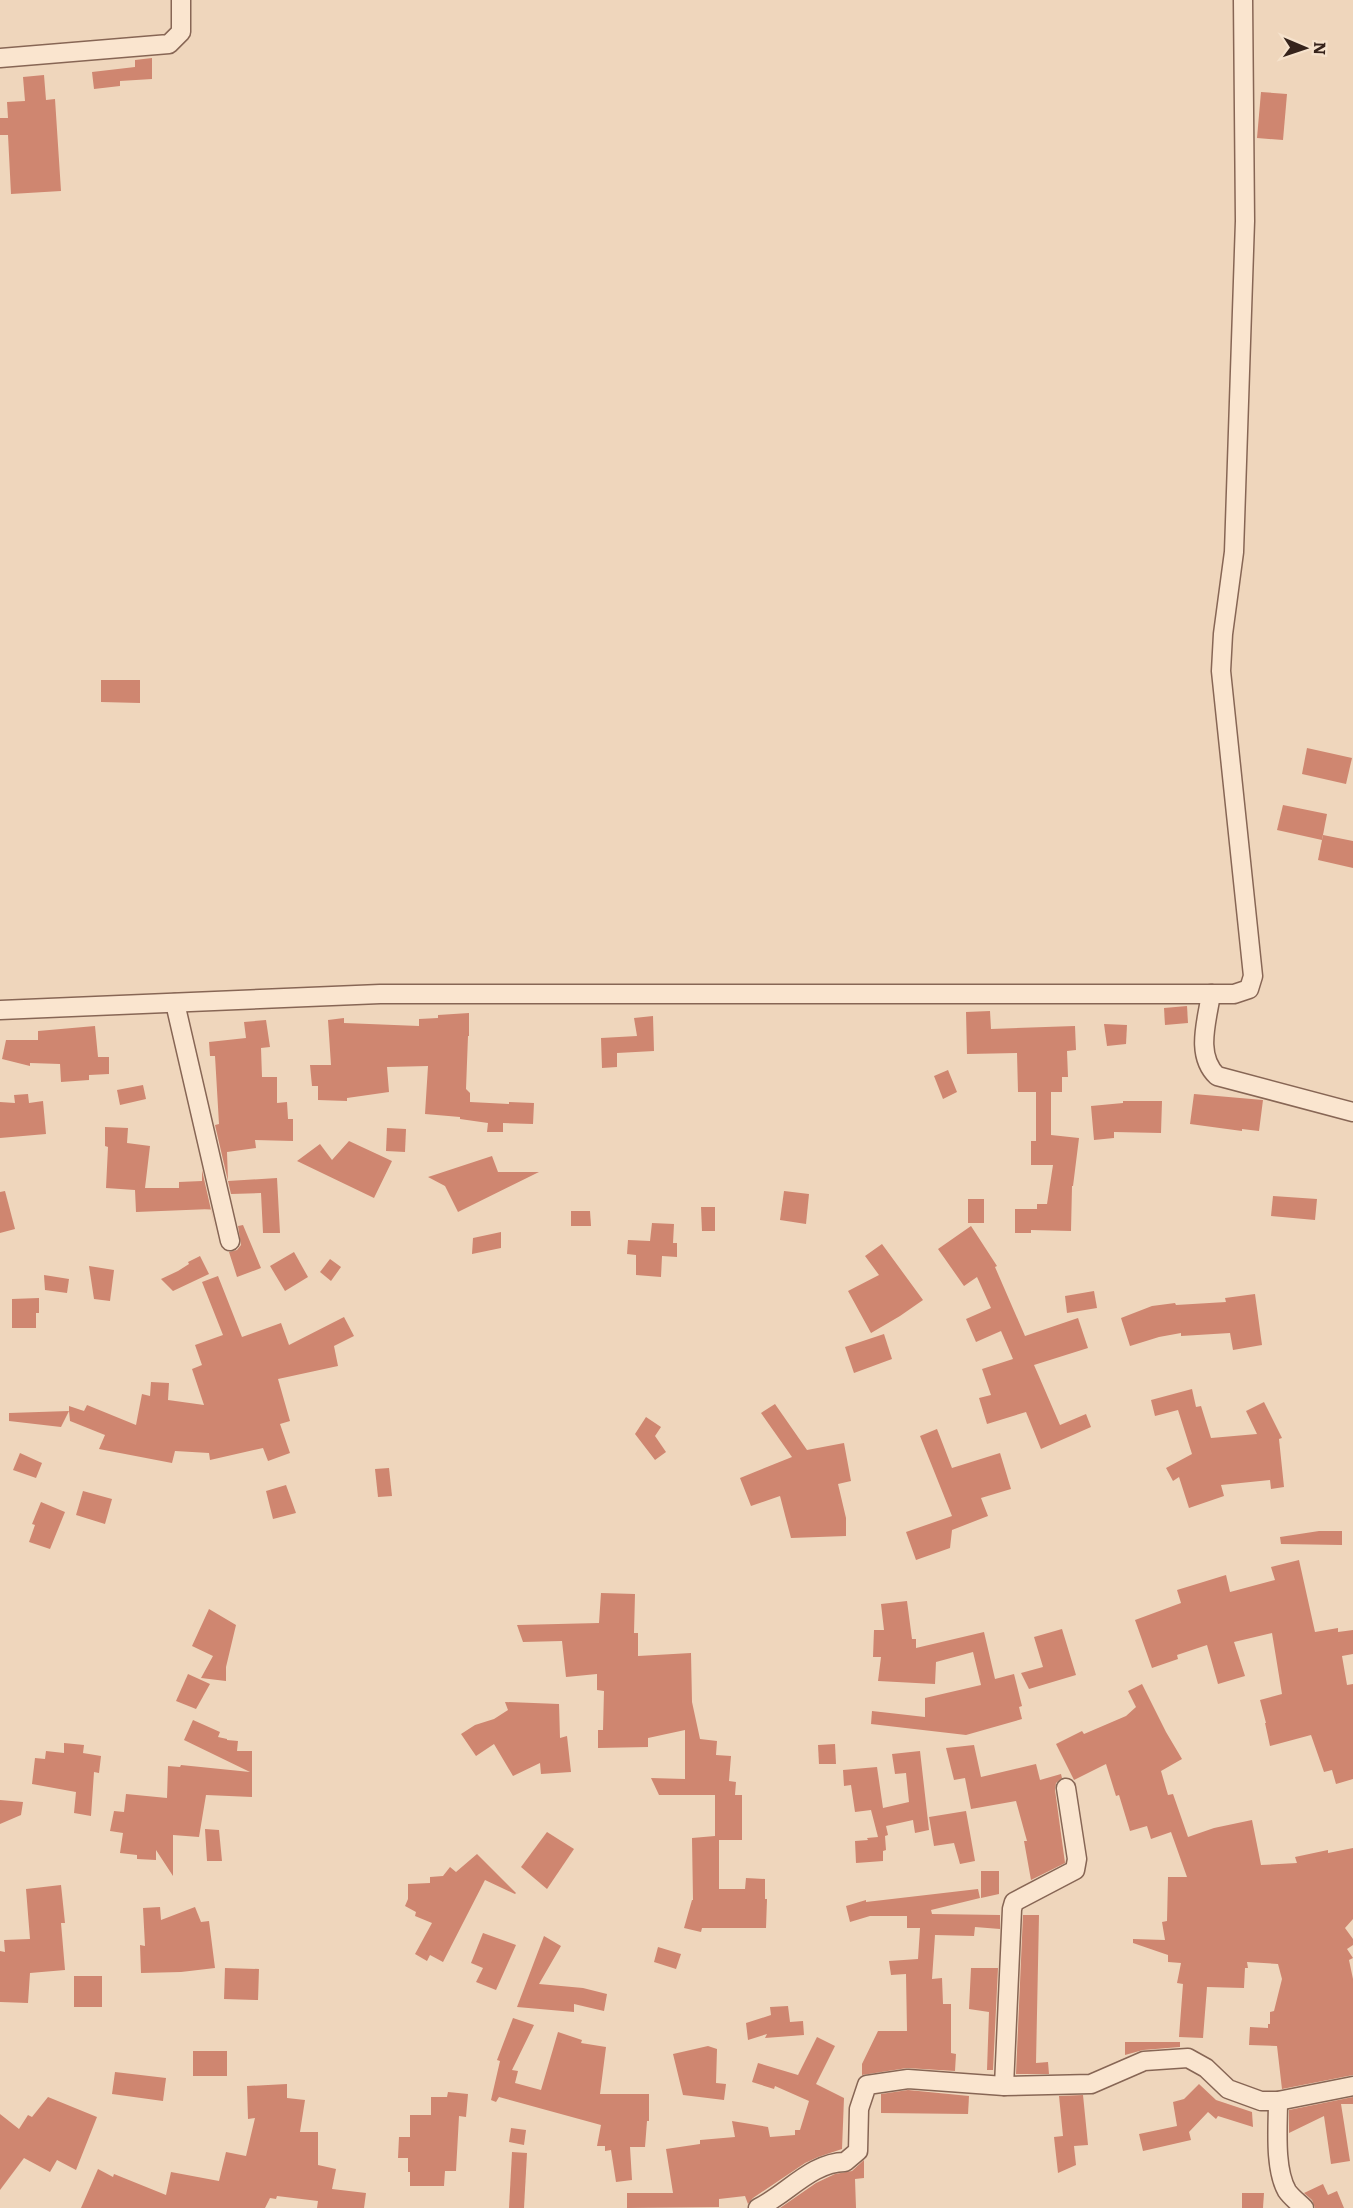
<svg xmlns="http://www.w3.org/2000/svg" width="1353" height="2208" viewBox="0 0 1353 2208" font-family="Literata,serif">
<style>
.building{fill:#cf8670}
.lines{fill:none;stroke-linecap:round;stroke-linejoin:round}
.street-casing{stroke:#876655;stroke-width:21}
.street{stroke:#fae5cf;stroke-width:18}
</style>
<rect width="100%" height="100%" fill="#efd6bc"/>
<g class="building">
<polygon points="152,58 152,79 120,81 120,86 94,89 92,72 135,67 135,60"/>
<polygon points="44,75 46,100 55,99 61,191 11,194 8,135 0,135 0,118 8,118 7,102 25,101 23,77"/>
<polygon points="1261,92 1287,94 1283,140 1257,138"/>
<polygon points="101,680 140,680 140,703 101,702"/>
<polygon points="1307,748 1352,758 1346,784 1302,774"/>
<polygon points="1283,805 1327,814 1322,840 1277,830"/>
<polygon points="1323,835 1353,841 1353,868 1318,860"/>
<polygon points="1187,1006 1188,1023 1165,1025 1164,1008"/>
<polygon points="990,1011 991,1029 1075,1026 1076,1050 1067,1051 1068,1077 1062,1077 1062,1092 1051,1092 1051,1135 1079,1138 1073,1186 1072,1186 1071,1231 1031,1230 1031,1233 1015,1233 1015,1209 1037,1209 1037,1204 1047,1204 1053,1165 1031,1165 1031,1141 1036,1141 1036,1092 1018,1092 1017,1053 967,1054 966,1012"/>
<polygon points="469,1013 469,1036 468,1036 466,1089 470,1093 470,1102 509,1104 509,1102 534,1103 533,1124 503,1123 503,1132 487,1132 488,1123 460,1119 460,1117 425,1114 428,1066 387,1067 389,1092 347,1098 347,1101 318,1100 318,1086 312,1086 310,1065 331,1065 328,1020 344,1018 344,1023 419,1026 419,1019 438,1018 438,1015"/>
<polygon points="653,1016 654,1051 617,1053 617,1067 602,1068 601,1038 637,1036 634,1018"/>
<polygon points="266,1020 270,1047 261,1048 262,1077 277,1077 277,1103 287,1102 288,1119 293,1119 293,1141 255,1140 256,1148 227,1152 228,1181 277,1178 280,1233 263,1233 261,1193 231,1194 215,1125 219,1124 215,1056 210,1056 209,1042 246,1038 244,1022"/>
<polygon points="1104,1024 1127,1025 1126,1044 1107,1046"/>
<polygon points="95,1026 98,1057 109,1057 109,1074 89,1075 89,1080 61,1082 60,1064 30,1063 30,1066 2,1059 6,1040 38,1040 38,1031"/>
<polygon points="948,1070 957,1092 943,1099 934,1076"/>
<polygon points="143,1085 146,1099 120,1105 117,1090"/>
<polygon points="28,1094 29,1103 43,1101 46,1134 0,1138 0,1102 15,1103 14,1095"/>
<polygon points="1194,1094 1263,1100 1259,1131 1242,1129 1242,1131 1190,1124"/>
<polygon points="1123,1101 1162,1101 1161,1133 1114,1132 1114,1138 1094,1140 1091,1106 1123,1103"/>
<polygon points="105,1127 128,1128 127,1143 150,1146 145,1188 179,1188 179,1182 202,1181 202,1170 216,1232 211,1209 136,1212 135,1190 106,1188 108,1147 105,1146"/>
<polygon points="387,1128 406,1129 405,1152 386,1151"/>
<polygon points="349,1141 392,1161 374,1198 297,1161 320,1144 332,1160"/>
<polygon points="492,1156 498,1172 539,1172 458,1212 445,1186 428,1177"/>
<polygon points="5,1191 15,1229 0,1233 0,1192"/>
<polygon points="784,1191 809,1194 806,1224 780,1220"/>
<polygon points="1273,1196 1317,1199 1315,1220 1271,1216"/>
<rect x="968" y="1199" width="16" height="24"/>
<polygon points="701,1207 715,1207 715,1231 702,1231"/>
<polygon points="571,1211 590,1211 591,1226 571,1226"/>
<polygon points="652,1223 674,1224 673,1243 677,1243 677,1257 662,1256 661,1277 636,1275 636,1255 627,1254 628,1240 650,1241"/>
<polygon points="243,1225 261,1268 237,1277 229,1252 237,1250 241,1245 238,1226"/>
<polygon points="971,1226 997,1266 995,1267 1025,1336 1078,1318 1088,1348 1034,1365 1060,1425 1086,1414 1091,1427 1041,1449 1026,1412 987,1424 979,1398 991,1395 982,1369 1013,1359 1001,1331 976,1342 966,1319 991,1308 977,1277 964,1286 938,1249"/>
<polygon points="501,1232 501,1248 472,1254 473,1238"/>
<polygon points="882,1244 923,1300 900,1316 871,1333 848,1291 879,1275 865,1256"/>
<polygon points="294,1252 308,1277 285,1291 270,1266"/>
<polygon points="200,1256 209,1274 173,1291 161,1279 178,1271 189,1264 188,1262"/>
<polygon points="330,1259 341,1267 331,1281 320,1272"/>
<polygon points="89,1266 114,1270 110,1301 94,1299"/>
<polygon points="44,1275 69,1279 67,1293 45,1290"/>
<polygon points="218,1276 242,1337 281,1323 289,1345 344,1317 354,1336 334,1346 338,1366 278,1379 290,1421 280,1424 290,1453 268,1461 263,1448 210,1460 209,1453 175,1451 172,1463 99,1449 105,1435 70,1421 69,1411 61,1427 9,1421 9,1413 69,1411 69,1406 84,1411 87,1405 136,1425 142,1394 150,1396 151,1382 169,1383 168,1400 204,1405 192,1369 202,1365 195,1345 223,1335 202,1282"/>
<polygon points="1094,1291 1097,1308 1067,1313 1065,1296"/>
<polygon points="1255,1294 1262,1345 1233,1350 1230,1333 1181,1336 1181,1333 1159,1337 1130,1346 1121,1318 1152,1306 1175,1303 1176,1305 1226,1302 1225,1298"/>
<polygon points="39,1298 39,1313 36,1313 36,1328 12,1328 12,1299"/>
<polygon points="884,1334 892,1359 854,1373 845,1347"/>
<polygon points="1192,1389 1196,1407 1201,1406 1211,1438 1257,1434 1246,1411 1264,1402 1282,1438 1279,1439 1284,1487 1271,1489 1270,1480 1221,1485 1224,1496 1189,1508 1179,1477 1173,1481 1166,1468 1192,1454 1178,1410 1155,1416 1151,1400"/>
<polygon points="775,1404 807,1450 844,1443 851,1481 838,1484 846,1518 846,1536 791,1538 780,1496 751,1506 740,1478 792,1457 761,1413"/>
<polygon points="646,1417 661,1427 655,1436 666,1452 655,1460 635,1434"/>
<polygon points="937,1429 952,1468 1000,1453 1011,1489 981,1498 988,1516 952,1530 950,1548 916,1560 906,1532 952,1516 920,1436"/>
<polygon points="20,1453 42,1463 36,1478 13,1470"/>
<polygon points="389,1468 392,1496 378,1497 375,1469"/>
<polygon points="286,1485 296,1513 273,1519 266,1491"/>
<polygon points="83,1491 112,1499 105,1524 76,1515"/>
<polygon points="41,1502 65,1512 50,1549 29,1542 35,1525 32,1524"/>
<polygon points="1319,1531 1342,1531 1342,1545 1281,1544 1280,1537"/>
<polygon points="1299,1560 1315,1632 1338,1628 1338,1632 1353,1630 1353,1654 1342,1656 1347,1685 1353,1684 1353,1779 1336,1784 1332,1770 1324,1772 1311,1735 1270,1746 1265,1723 1266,1723 1260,1700 1282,1694 1272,1633 1234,1642 1245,1676 1218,1684 1207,1645 1177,1655 1178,1659 1152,1668 1135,1620 1181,1603 1177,1590 1226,1575 1230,1592 1275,1580 1271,1567"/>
<polygon points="601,1593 635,1594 634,1633 638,1633 638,1656 691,1653 692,1702 700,1739 717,1741 716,1755 731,1756 729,1781 736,1782 735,1795 742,1795 742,1840 719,1840 719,1889 745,1889 746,1878 765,1879 765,1899 767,1899 766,1928 702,1928 701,1932 684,1928 692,1900 693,1900 692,1838 715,1836 715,1795 659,1795 651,1778 685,1779 685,1730 648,1738 648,1747 598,1748 598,1730 603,1730 604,1691 597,1690 597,1674 566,1677 562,1641 523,1642 517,1625 599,1623"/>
<polygon points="907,1601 912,1639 916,1639 916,1648 984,1632 995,1679 1014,1674 1022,1706 1019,1707 1022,1719 966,1735 871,1724 872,1711 925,1717 925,1698 981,1685 973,1652 936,1662 935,1684 878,1681 881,1657 873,1657 874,1630 884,1630 881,1604"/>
<polygon points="209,1609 236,1625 226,1667 226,1681 201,1678 213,1656 192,1646"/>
<polygon points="1062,1629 1076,1675 1029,1689 1021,1673 1043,1667 1034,1637"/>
<polygon points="188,1674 210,1684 196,1709 176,1701"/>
<polygon points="1142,1684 1166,1732 1182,1759 1161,1771 1168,1795 1173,1794 1188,1837 1214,1828 1252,1820 1261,1865 1297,1863 1295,1857 1328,1850 1328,1853 1353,1848 1353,1919 1345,1928 1353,1939 1353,1945 1347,1949 1353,1958 1349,1960 1353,1979 1353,2075 1282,2089 1277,2046 1249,2045 1250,2027 1268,2028 1268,2024 1270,2024 1270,2012 1274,2011 1282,1979 1278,1964 1247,1962 1248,1968 1245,1968 1244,1988 1207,1987 1203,2038 1179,2037 1183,1984 1177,1983 1181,1963 1168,1962 1168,1955 1133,1943 1133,1939 1165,1940 1162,1922 1167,1921 1168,1877 1187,1877 1171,1832 1151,1839 1147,1826 1130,1831 1119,1795 1116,1796 1106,1764 1074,1780 1056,1744 1082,1731 1084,1734 1126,1716 1136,1707 1128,1691"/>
<polygon points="505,1702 559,1704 560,1738 567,1736 571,1772 541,1774 540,1763 513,1776 494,1744 476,1756 461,1734 475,1725 494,1719 508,1710"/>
<polygon points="193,1720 220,1732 218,1737 227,1739 227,1740 238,1741 237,1751 252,1751 252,1797 206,1795 199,1837 173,1835 173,1876 156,1850 156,1860 137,1859 137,1855 120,1853 123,1833 110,1831 114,1811 124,1812 126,1794 167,1798 168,1766 180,1767 181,1765 250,1772 184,1740"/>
<polygon points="64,1743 84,1745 83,1753 101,1756 99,1773 94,1772 91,1816 74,1813 76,1792 32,1784 35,1758 45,1759 46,1751 64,1753"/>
<polygon points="835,1744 836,1764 819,1764 818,1745"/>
<polygon points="974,1745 981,1777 1036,1764 1040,1780 1061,1774 1062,1778 1056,1783 1055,1790 1065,1863 1031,1880 1024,1841 1027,1841 1016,1801 971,1809 965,1778 954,1780 946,1748"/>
<polygon points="920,1751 929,1830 915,1833 913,1820 886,1826 888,1835 885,1836 886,1850 883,1851 883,1861 856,1863 855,1841 868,1840 867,1838 878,1837 871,1810 855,1812 851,1785 844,1786 843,1770 877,1767 883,1808 909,1802 906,1773 895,1774 892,1754"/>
<polygon points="0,1800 23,1802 21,1815 0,1824"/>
<polygon points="966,1811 975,1861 960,1864 954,1843 934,1846 929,1817"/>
<polygon points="205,1829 219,1830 222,1861 207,1861"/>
<polygon points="547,1832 574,1849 547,1889 521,1867"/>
<polygon points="477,1854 516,1893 515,1894 485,1880 443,1962 430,1955 427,1961 415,1954 432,1923 415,1916 416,1912 405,1906 408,1899 408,1884 430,1883 430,1877 443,1876 450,1867 456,1872"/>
<polygon points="981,1871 999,1871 999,1894 981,1898"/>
<polygon points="61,1885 65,1923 61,1923 65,1970 30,1973 28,2003 0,2002 0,1951 5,1952 4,1940 30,1939 26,1889"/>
<polygon points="978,1889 980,1898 931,1910 932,1914 1000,1915 1000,1929 975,1927 974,1936 935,1935 932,1979 942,1978 943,2004 951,2004 951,2053 956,2054 955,2071 907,2068 862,2075 862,2064 878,2031 907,2031 906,1974 891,1975 889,1961 918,1959 920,1928 907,1928 907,1916 870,1916 850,1922 846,1906 866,1900 866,1902"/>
<polygon points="160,1907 161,1920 195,1907 201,1922 209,1921 215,1968 181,1972 141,1973 140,1945 145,1946 143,1908"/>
<polygon points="1023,1915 1039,1915 1036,2063 1048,2062 1049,2074 1016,2074"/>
<polygon points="483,1933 516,1945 496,1990 476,1982 483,1968 471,1963"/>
<polygon points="544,1936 561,1946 539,1984 583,1988 607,1994 604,2011 574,2004 574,2012 517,2007"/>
<polygon points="658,1947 681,1954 676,1969 654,1962"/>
<polygon points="225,1968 259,1969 258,2000 224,1999"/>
<polygon points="971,1968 998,1968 993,2070 987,2070 989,2012 969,2009"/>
<rect x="74" y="1976" width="28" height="31"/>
<polygon points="788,2006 790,2022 803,2021 804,2035 765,2038 767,2034 748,2040 746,2023 771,2015 770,2007"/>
<polygon points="513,2018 534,2025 512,2070 518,2071 515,2083 541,2090 558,2032 582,2040 581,2043 606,2047 600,2094 649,2094 649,2121 647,2121 645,2147 630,2147 632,2180 616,2182 611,2150 605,2151 605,2146 597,2146 601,2125 499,2097 496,2102 491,2100 500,2061 497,2060"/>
<polygon points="817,2037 835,2046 816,2084 844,2098 842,2149 818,2157 805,2163 753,2198 748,2204 745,2196 719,2199 719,2207 627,2208 627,2193 673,2193 666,2149 700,2144 700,2140 735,2137 732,2121 768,2127 770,2137 795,2135 795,2130 800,2130 809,2101 775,2086 774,2089 752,2082 758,2063 798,2075"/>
<polygon points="1125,2042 1180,2042 1180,2047 1143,2050 1125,2055"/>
<polygon points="708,2046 717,2049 716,2083 726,2084 724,2100 683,2095 673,2054"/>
<rect x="193" y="2051" width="34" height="25"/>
<polygon points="115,2072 166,2078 163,2101 112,2094"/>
<polygon points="287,2084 287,2098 305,2100 300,2132 318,2132 318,2165 336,2169 332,2189 366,2193 364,2208 317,2208 318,2201 277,2196 276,2199 270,2198 265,2208 81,2208 98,2169 113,2177 114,2174 166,2195 171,2172 219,2181 226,2152 246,2156 255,2118 248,2119 247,2086"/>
<polygon points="1199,2084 1216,2100 1252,2112 1253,2127 1218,2116 1216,2119 1208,2112 1189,2132 1191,2140 1143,2151 1139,2134 1177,2126 1173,2102 1184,2099"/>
<polygon points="908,2090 969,2096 968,2114 881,2113 881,2094"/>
<polygon points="448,2092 468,2094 466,2117 459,2116 456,2171 445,2171 444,2186 410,2186 410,2172 408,2172 408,2158 398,2158 399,2137 410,2137 410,2115 431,2115 431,2097 447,2097"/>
<polygon points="1083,2095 1088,2145 1074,2146 1076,2165 1058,2173 1054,2137 1063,2136 1059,2096"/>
<polygon points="48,2097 97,2117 76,2170 57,2160 50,2172 24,2158 0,2190 0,2114 19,2129 28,2115 32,2117"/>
<polygon points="1353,2097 1353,2104 1341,2104 1350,2161 1331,2164 1324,2116 1289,2133 1289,2110"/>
<polygon points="511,2128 526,2130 524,2145 509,2142"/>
<polygon points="512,2152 527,2153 524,2208 509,2208"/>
<polygon points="864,2160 864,2178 855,2179 856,2208 780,2208 816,2183 835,2174 852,2171"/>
<polygon points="1323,2184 1328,2195 1337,2191 1344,2208 1315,2208 1312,2200 1304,2193"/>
<polygon points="1242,2193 1264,2193 1263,2208 1242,2208"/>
</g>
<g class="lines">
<defs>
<g id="street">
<polyline points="0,58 169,44 181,32 181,0"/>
<path d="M1211,994c-4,27 -16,61 6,82l136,36"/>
<polyline points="175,1003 230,1241"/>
<polyline points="0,1010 380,994 1234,994 1249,989 1253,976 1221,671 1223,634 1234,552 1245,221 1243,0"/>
<polyline points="1004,2086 1012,1909 1014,1902 1075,1870 1077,1859 1066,1788"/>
<path d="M1278,2101c0,25 -4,67 9,90 4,6 12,12 17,17"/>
<path d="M758,2208c29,-14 54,-46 87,-46l13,-11 1,-42 8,-24 41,-6 96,7 87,-2 53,-23 44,-3 18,10 22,21 33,12h17l75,-15"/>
</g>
</defs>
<use href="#street" class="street-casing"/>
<use href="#street" class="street"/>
</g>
<g transform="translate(1305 48) rotate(92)" stroke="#f6e2cc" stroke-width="4.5" paint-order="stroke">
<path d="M0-4.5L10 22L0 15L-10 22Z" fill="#36231b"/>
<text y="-9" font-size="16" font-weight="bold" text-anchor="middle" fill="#36231b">N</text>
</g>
</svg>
